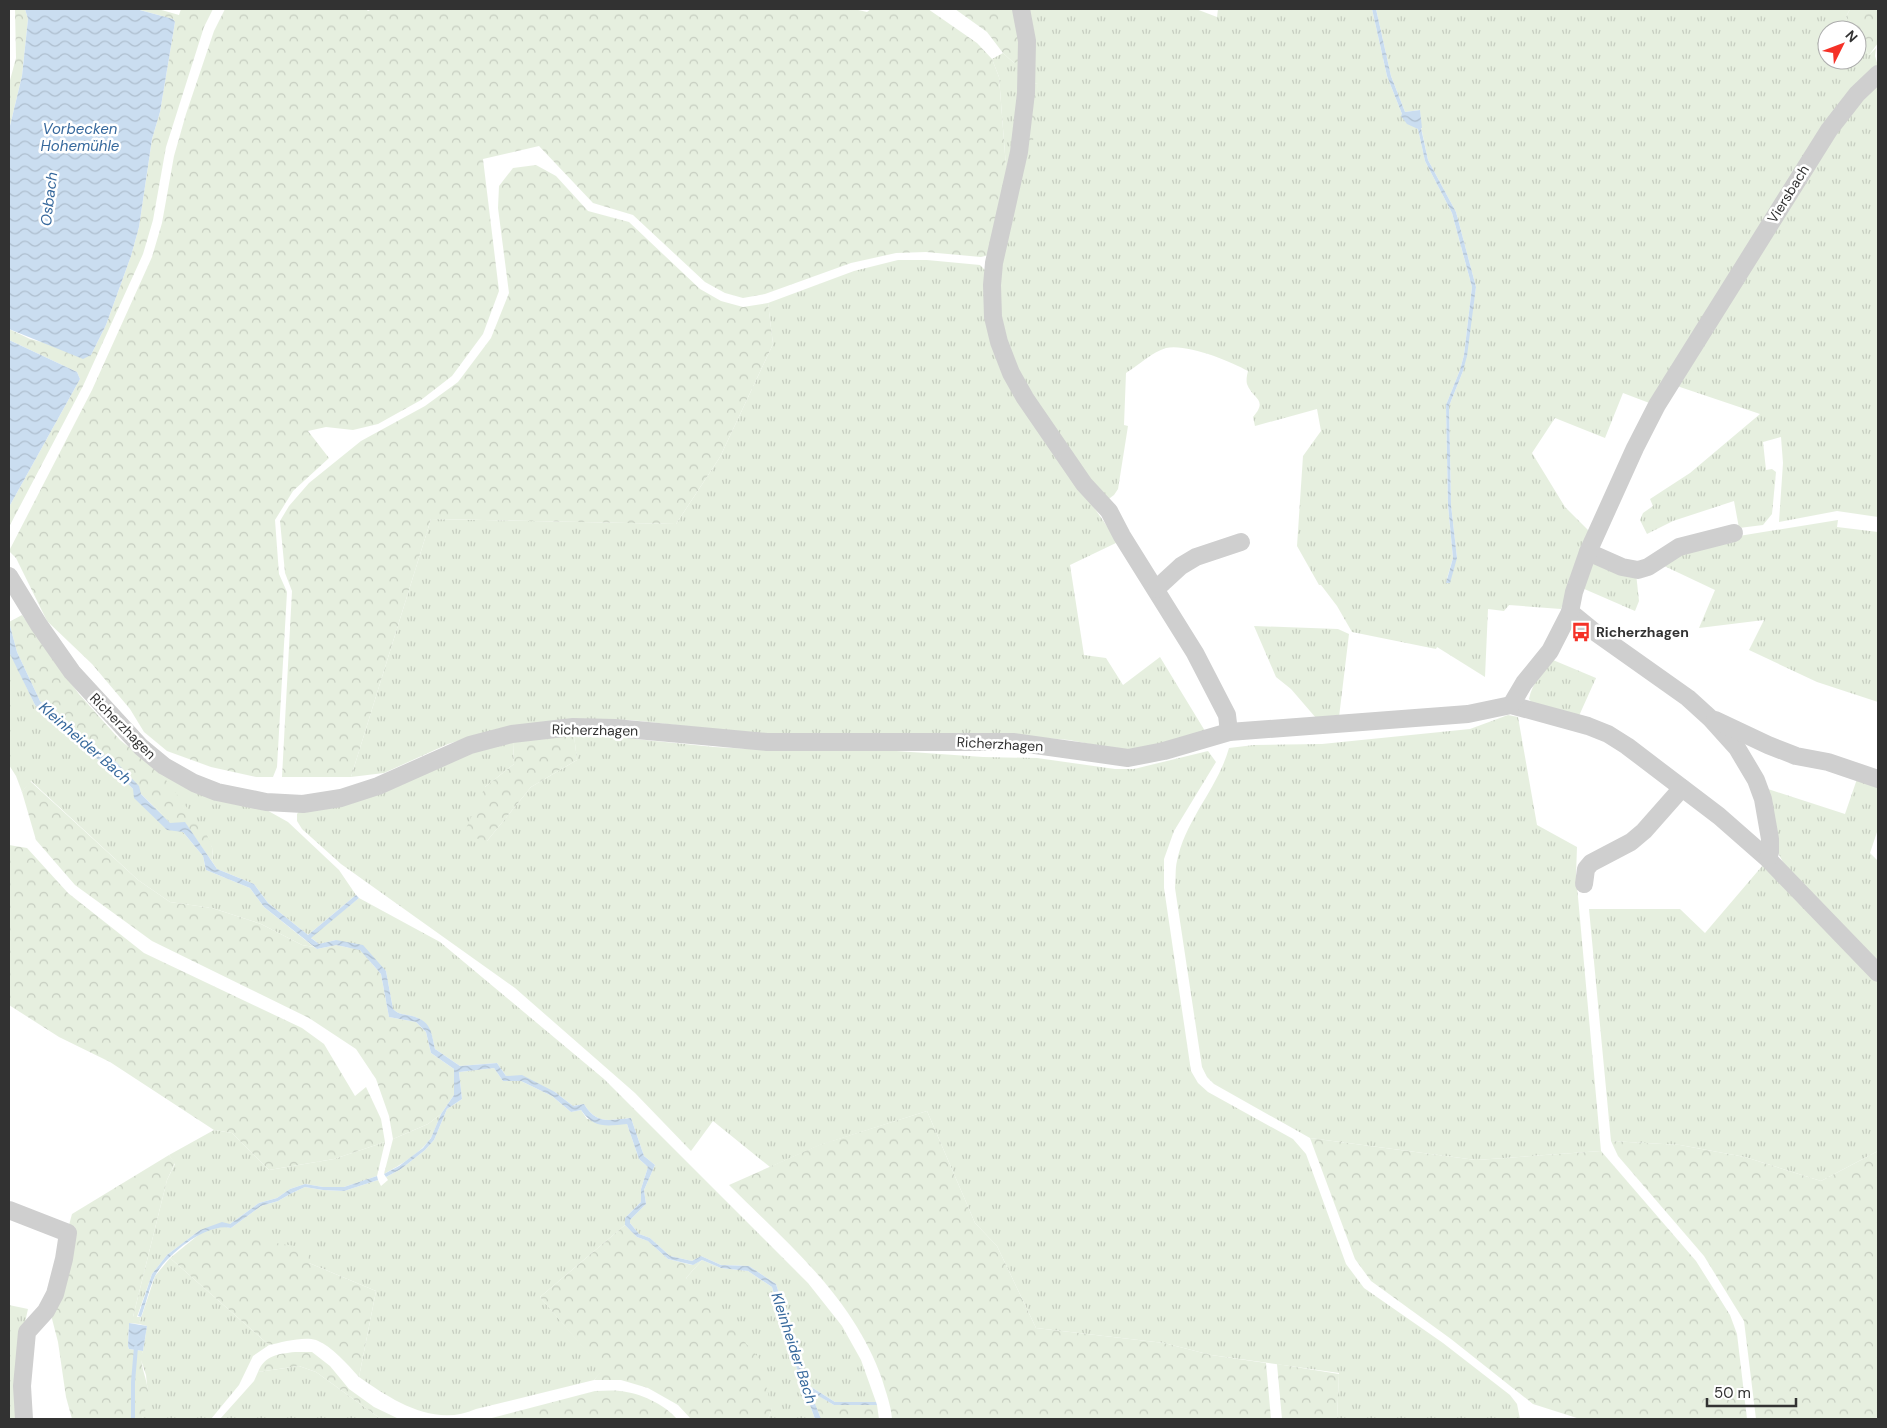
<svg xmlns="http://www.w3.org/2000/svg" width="1887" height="1428" viewBox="0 0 1887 1428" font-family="'DM Sans',sans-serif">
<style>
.grass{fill:url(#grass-tufts)}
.forest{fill:url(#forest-crowns)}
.water{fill:url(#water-waves)}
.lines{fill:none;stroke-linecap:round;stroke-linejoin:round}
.stream{stroke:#caddf0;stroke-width:4}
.minor{stroke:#cfcfcf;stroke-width:18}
.labels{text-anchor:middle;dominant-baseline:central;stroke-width:5;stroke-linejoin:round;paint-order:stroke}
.street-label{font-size:14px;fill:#323232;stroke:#fff}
.poi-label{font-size:14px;font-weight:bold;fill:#323232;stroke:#fff;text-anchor:start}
.water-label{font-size:15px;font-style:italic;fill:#37699d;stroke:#fff}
</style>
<defs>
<pattern id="grass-tufts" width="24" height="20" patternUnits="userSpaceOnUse" patternTransform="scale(1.25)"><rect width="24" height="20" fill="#e6efdf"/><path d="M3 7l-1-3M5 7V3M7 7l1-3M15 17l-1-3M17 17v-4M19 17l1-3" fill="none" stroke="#c6cdc0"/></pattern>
<pattern id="forest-crowns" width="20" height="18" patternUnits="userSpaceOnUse" patternTransform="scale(1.25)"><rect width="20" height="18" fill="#e6efdf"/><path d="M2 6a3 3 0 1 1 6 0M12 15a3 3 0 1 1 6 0" fill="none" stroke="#c6cdc0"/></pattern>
<pattern id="water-waves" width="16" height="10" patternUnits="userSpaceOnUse" patternTransform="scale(1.25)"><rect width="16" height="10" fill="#caddf0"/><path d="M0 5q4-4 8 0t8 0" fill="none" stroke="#aebece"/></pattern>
</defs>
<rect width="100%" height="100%" fill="#fff"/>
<g class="grass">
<path d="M1026,9h170l21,8 1,-8h154l15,67 15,38 16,15 7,32 27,52 20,74 -8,68 -4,15 -14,35 2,100 5,53 -7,24 11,-24 -6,-53 -2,-99 14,-35 13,-84 -20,-75 -28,-52 -7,-33 -1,-17 -15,2 -14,-36 -15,-67h474l-4,8 8,13h-27v30h30v-25l12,20 7,-7 -1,8 3,10 -226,338 -29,-11 -18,45 -50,-20 -23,35 33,54 26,26 -30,76 -52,-4 -5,6 -16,-2 -3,68 -48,-30 -1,2 -84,-17 -15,-26 -16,-21h-2l-22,-39 6,-90 18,-25 -4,-22 -62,17 -2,-9c16,-18 -1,-18 -6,-33 -1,-4 0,-9 1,-13 -17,-10 -63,-28 -82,-23 -14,4 -27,17 -40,25l-2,52 4,1 -10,63 -4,6 -8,6 -84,-120 -20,-46 -4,-61 40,-190 -7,-1z"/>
<polygon points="1003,53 1014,63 1022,59 1010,173 1006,167 999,77 992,59"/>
<polygon points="1878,85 1878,517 1837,511 1779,522 1783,463 1781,437 1763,442 1766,470 1772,469 1776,472 1772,514 1763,525 1739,528 1734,501 1673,521 1647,534 1640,520 1643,513 1653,506 1650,499 1690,473 1760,414 1674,385 1791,201 1852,111"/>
<polygon points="898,260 927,260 980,265 985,270 1020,401 1118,542 1070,565 1084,655 1106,658 1123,685 1160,657 1205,731 1147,748 1126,751 1069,740 987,733 747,733 631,720 578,719 497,729 448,744 384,773 351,777 431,519 676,524 720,457 773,344 768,303 854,271"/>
<polygon points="1838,520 1837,527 1878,532 1878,702 1817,682 1749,650 1764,620 1699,628 1715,590 1660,564 1674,555 1739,536"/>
<polygon points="1602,563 1636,573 1639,601 1635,611 1582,588 1591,564"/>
<polygon points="1254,626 1338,629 1349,634 1339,717 1316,718 1291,689 1276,677"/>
<polygon points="9,650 35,705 90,755 111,767 133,789 183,832 203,856 206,870 250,888 264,907 314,947 302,945 261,924 212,908 170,902 138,880 31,781 22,792 16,776 9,765"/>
<path d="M1553,660l43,18 -18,40 -44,-13 -5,-6c3,-16 14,-27 24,-39z"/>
<path d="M1508,715l10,2 19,108 40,22 -1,28 25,276 -125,9 -166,-22 -96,-54 -7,-7 -5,-10 -27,-179c1,-9 0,-19 2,-27 8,-41 41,-73 52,-113l25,-3 68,-1 148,-15z"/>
<polygon points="574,735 606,736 714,747 769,750 882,750 983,757 1037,758 1115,769 1134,769 1208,751 1216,762 1174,831 1164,859 1164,888 1191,1071 1198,1083 1208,1092 1293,1139 1306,1154 1346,1264 1364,1288 1443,1343 1510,1395 1517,1404 1520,1419 1337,1419 1339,1373 1211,1355 1164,1343 1036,1328 997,1246 975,1223 927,1111 820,1145 770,1167 713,1121 691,1151 635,1093 515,988 341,864 302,829 297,821 297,814 301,809 474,751 513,742 514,764 485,787 487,841 531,787 577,760"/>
<polygon points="160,772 263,808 288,822 339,870 356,895 308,935 268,903 254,884 217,869 213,863 212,847"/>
<polygon points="1857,779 1878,788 1878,829 1870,853 1878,861 1878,963 1788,871 1778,853 1765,788 1845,814"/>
<polygon points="1763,865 1878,979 1878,1151 1821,1181 1745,1157 1680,1145 1611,1141 1589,909 1680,909 1705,933"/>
<path d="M359,898l81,44 164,137 204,204 34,43 19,34 15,42h-41l-27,-17 -32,-101 -27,-18 -28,-1 -20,-9 -9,5 -22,-5 -20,-18 -11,-4 -9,-11v-3l16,-16 -2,-14 11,-25 -11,-9 -13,-38c-23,2 -34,7 -47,-14l-11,2 -18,-14 -49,-16 -9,-13 -37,3 -25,-17c-4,-19 -6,-30 -28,-34 -6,-1 -10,-2 -14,-6l-7,-38 -50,-31 -17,4 -9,-7z"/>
<path d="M494,1068l9,13h18l31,15 19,16 10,-2 6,9 40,5 12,35 9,8 -7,22v13l-16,16v7l-85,72 63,73 -9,10 -118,29c-42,19 -84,-9 -117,-32l17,-86 -67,-28 -107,-31 20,-6 9,2 30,-22 17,-5 14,-8 13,-6 18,3 21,1 34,-11 3,6 7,-6 -2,-3 15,-8 24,-19 9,-10 13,-31 15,-10 -3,-27z"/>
<path d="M441,1114c-3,7 -6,15 -9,22 -10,17 -32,29 -48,38l9,-35 35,-15z"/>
<polygon points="214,1130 232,1133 269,1170 334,1159 385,1142 377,1176 344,1187 323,1187 305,1184 290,1189 277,1198 259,1203 230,1224 200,1230 167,1255 152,1274 137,1317 133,1317 167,1180 175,1164 169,1155"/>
<polygon points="170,1258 269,1345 253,1356 239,1385 211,1419 142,1419 148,1394 146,1375 140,1357 143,1351 147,1326 139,1324 155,1276"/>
<polygon points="702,1260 721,1268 748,1271 772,1287 792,1355 815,1419 768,1419 772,1409 686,1278"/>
<polygon points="9,1305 28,1309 16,1362 17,1419 9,1419"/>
<polygon points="299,1366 316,1372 381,1419 220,1419 254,1381 258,1372"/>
</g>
<g class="forest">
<polygon points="15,9 25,9 28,19 22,76 9,130 9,84 16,58"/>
<polygon points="136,9 158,9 179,15 181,9 213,9 204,27 166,147 153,220 143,254 83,386 9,527 9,507 80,379 77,372 9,340 9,329 30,339 91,355 106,325 131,256 139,227 152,139 160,112 175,22 173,19"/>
<polygon points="225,9 366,9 368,11 372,9 854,9 867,12 871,9 928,9 977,43 992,59 999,77 1006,167 1010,173 989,255 981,257 926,252 896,253 851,263 765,294 743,298 725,293 705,282 633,215 593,203 539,146 483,159 499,291 483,334 452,376 421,400 378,424 353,430 326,427 308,431 329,458 293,491 275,520 279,574 287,592 277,767 273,777 256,777 211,767 167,751 144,732 130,709 92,664 47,621 16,558 9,551 92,390 152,257 162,223 174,156 186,114 214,31"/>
<polygon points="955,9 1018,9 1020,61 1014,63 1003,53 987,32"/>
<polygon points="1850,9 1878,9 1878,43 1869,55 1857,35 1857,30 1854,30 1846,17"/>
<polygon points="1031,83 1038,84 1036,130 1016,197"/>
<polygon points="536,165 556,176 588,211 629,222 700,289 721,301 743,307 768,303 773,344 720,457 676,524 431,519 351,777 282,777 292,591 285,573 280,521 289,506 309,483 361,441 425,406 458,382 491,338 509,293 498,208 499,186 513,168"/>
<polygon points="22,615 79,694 120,740 160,772 206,833 212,847 213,863 185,823 171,823 141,794 116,762 95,749 40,701 17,652 9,622"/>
<polygon points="574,735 577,760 531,787 487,841 463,835 485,787 514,764 513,742"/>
<polygon points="30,781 138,880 170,902 212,908 261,924 302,945 314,947 317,949 336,945 360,950 381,974 389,1017 416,1022 426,1032 431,1053 454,1069 454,1095 441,1114 428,1124 393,1139 389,1116 376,1079 356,1049 309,1018 152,941 75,885 36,840 22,792"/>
<polygon points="9,845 27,848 68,893 144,953 302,1028 324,1044 355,1096 366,1087 381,1119 385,1142 334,1159 269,1170 232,1133 214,1130 110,1062 59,1037 9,1005"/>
<path d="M927,1111l48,112 22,23 39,82 128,15 47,12 55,8 5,56h-379c-1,-14 -6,-26 -10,-40 -29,-82 -93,-134 -153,-194l90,-40z"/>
<polygon points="1310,1138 1476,1160 1601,1151 1696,1261 1730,1315 1737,1334 1747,1419 1580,1419 1533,1404 1451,1339 1371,1281 1355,1259"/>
<polygon points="1611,1141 1680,1145 1745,1157 1821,1181 1878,1151 1878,1419 1756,1419 1744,1321 1704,1256 1618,1156"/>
<path d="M169,1155l6,8 -8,17 -34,137h8l-2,7 -10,-1 -1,23 1,3 14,2c-5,11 4,27 5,40 1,11 -3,19 -6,28h-70l-6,-22 -8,-55 -7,-27 17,-40 7,-48 -6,-2 3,-11z"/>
<polygon points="625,1225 637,1237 648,1241 668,1259 692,1265 702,1260 686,1278 759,1358 772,1409 768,1419 691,1419 678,1405 648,1388 621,1380 594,1380 602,1370 540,1297"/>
<path d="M202,1232l106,16 1,15 67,28 -17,86c-12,-13 -27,-31 -43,-37 -12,-4 -34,2 -47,5l-99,-87z"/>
<path d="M295,1352h17l18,14 19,23 25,18 25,12h-18l-65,-47 -17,-6 -41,6c7,-17 20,-18 37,-20z"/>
<polygon points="1277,1364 1339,1374 1337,1419 1282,1419"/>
<polygon points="809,1390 834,1405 877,1405 879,1419 821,1419"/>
<path d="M595,1391c8,0 17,-1 25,0 20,2 44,13 57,28h-189z"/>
</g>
<g class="water">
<polygon points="25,9 136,9 173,19 175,22 160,112 152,139 139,227 131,256 106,325 91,355 83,359 9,329 9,130 22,76 28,19"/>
<polygon points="1372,9 1376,9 1391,76 1405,112 1420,110 1422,128 1421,128 1428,160 1456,212 1476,287 1467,356 1463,371 1449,406 1451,505 1457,558 1450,583 1446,583 1453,558 1448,505 1446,405 1460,370 1464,355 1472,287 1452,213 1425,161 1418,129 1407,124 1401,116 1402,114 1387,76"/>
<polygon points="9,340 77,372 80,379 9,507"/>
<path d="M9,622l8,30 23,49 55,48 21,13 23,24 2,8 29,29 15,-1 32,47 37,15 14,19 40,32 48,-40 3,3 -48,40 8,6 17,-4 27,5 23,26 7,38c4,4 8,5 14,6 23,4 24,14 28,34l25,17 37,-3 9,13 16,-1 33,17 18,14 11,-2c13,21 24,16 47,14l13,38 11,9 -11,25 2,14 -16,16v3l9,11 11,4 20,18 22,5 9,-5 20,9 28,1 27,18 32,101 27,17h41l1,3h-43l-24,-14 11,28h-6l-23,-64 -20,-68 -24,-16 -27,-3 -19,-8 -9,5 -25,-6 -20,-18 -11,-4 -12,-12v-7l16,-16v-13l7,-22 -9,-8 -12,-35c-20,2 -33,5 -46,-14l-10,2 -19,-16 -31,-15h-18l-9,-13 -35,4 3,27 -15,10 -13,31 -9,10 -24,19 -15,8 -2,-3 15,-8 24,-18 8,-10 10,-24 13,-19v-26l-23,-16 -5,-21 -10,-10 -27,-5 -8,-43 -21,-24 -24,-5 -19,4 -53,-42 -14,-19 -44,-18 -3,-14 -20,-24 -16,-2 -33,-32 -1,-9 -22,-22 -20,-12 -56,-50 -25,-51z"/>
<path d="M377,1176l1,4 -34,11 -21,-1 -18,-3 -13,6 -14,8 -17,5 -30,22c-24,-6 -65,27 -76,48 -6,12 -9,28 -14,41l-3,-1 14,-42 15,-19 33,-25 22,-8 8,2 29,-21 18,-5 13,-9 15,-5 18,3h21z"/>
<polygon points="129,1323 147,1326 143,1351 129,1349 128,1346"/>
</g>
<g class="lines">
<polyline class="stream" points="133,1419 133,1382 136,1347"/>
<g class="minor">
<polyline points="1021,9 1027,41 1026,93 1019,152 994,263 992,285 993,317 999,342 1011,373 1025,398 1084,484 1109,511 1122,536 1195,653 1227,715 1229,732"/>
<polyline points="1588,552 1622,567 1638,570 1648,567 1679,547 1734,533"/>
<polyline points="9,576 39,625 72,672 141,747 164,766 194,783 217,792 266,802 303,804 341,798 378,786 470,745 512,734 573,727 615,728 767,742 1013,742 1128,758 1164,751 1229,732 1468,714 1511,705 1588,726 1608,734 1627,746 1719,816 1768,859 1878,973"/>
<polyline points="1156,589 1181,566 1196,557 1241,542"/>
<polyline points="1570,612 1592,630 1688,698 1710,718 1737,748 1756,780 1763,799 1770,839 1770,852 1768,859"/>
<polyline points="1511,705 1524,683 1550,651 1570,612 1574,592 1588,552 1635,448 1657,405 1829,130 1857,94 1878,74"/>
<polyline points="1715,720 1768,745 1796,756 1828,762 1878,779"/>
<polyline points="1584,884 1586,869 1591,863 1631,842 1644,831 1682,788"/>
<polyline points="9,1210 68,1233 64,1259 55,1294 46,1311 27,1332 22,1386 24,1419"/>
</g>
</g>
<defs>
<symbol id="bus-bare" viewBox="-9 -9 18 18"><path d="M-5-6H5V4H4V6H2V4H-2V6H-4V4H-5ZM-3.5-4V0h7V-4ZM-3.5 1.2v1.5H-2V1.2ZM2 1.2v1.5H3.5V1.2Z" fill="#f53127" stroke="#fff" stroke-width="2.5" paint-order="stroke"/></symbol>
</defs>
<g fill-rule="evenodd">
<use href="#bus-bare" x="1567" y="618" width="28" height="28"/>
</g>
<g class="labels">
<g class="street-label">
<text transform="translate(1788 194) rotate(-58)">Viersbach</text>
<text transform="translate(123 726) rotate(45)">Richerzhagen</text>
<text transform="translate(595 730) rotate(1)">Richerzhagen</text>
<text transform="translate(1000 744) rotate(3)">Richerzhagen</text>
</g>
<g class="poi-label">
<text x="1596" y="632">Richerzhagen</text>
</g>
<g class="water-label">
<text x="80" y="129">Vorbecken<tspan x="80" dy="17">Hohemühle</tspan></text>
<text transform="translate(49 199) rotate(-83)">Osbach</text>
<text transform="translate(85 743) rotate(41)">Kleinheider Bach</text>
<text transform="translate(794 1348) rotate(72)">Kleinheider Bach</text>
</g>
</g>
<rect width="1887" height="1428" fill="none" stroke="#323232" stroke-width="20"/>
<g transform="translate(1842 45) rotate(48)"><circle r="24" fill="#ffffff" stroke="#adadad"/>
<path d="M0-4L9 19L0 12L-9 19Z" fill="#f53127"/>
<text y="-8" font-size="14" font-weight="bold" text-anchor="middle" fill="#323232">N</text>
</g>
<path d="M1707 1398v8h89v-8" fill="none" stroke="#323232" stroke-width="2.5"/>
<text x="1714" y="1398" font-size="15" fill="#323232" stroke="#ffffff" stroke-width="4" paint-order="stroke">50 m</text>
</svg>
